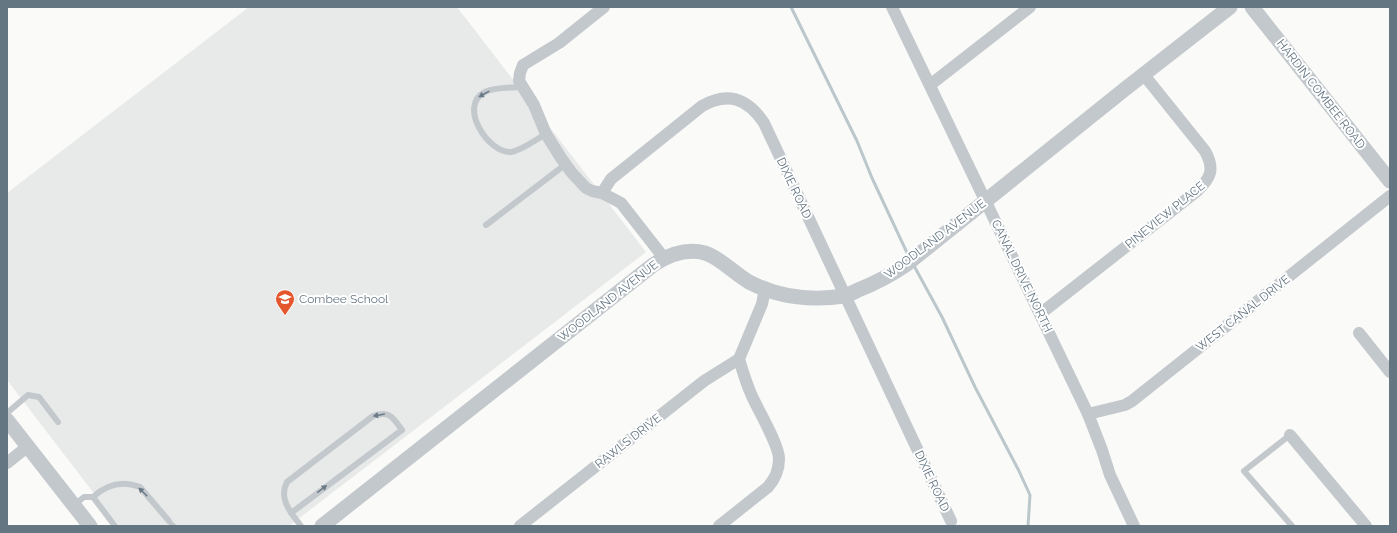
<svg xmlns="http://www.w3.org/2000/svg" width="1397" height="533" viewBox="0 0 1397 533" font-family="Raleway,sans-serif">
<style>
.built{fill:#e8e9e9}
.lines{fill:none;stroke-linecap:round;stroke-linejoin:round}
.stream{stroke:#bbc7cb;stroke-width:3}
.service{stroke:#c3c8cc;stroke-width:6}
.minor{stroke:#c3c8cc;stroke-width:12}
.tertiary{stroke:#c3c8cc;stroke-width:15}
.oneway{fill:#6a7a87}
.labels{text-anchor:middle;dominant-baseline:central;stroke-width:4;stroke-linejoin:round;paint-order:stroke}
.street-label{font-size:12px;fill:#657683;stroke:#fff}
.poi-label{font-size:12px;fill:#657683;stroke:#fff;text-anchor:start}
</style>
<rect width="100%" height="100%" fill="#fafaf8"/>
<polygon class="built" points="249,7 457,7 646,252 289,526 119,526 7,380 7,193"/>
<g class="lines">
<g class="stream">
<polyline points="791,7 857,141 872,178 909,257"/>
<polyline points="913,264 942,317 975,387 1019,471 1030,495 1028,526"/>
</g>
<g class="service">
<path d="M521,87c-11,1 -26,0 -36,5 -28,14 4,62 26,60 12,-2 24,-12 35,-18"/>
<polyline points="486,225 566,164"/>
<polyline points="7,413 28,395 39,397 58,422"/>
<polyline points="1290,435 1244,471 1292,526"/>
<path d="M93,497c14,-13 29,-17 47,-10l29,34"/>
<polyline points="74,505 84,497 93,497 115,526"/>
<path d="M291,513l111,-83c-9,-12 -12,-20 -29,-14l-86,66c-9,17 4,31 14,44"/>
<polyline points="172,525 173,526"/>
</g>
<g class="minor">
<polyline points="604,7 559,43 523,65 520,73 519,81 534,105 546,134 561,158 572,173 586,188 592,191 602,193 621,203 664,258"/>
<polyline points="892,7 1088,414 1102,450 1110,475 1134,526"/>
<polyline points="930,85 1030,7"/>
<path d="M602,193l9,-14 91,-73c26,-15 46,-7 62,17l187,398"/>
<path d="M1040,314l157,-123c14,-13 18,-22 8,-40l-61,-76"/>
<polyline points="1359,333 1390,372"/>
<polyline points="1088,414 1125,405 1132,401 1390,196"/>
<polyline points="1290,435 1366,526"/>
<polyline points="7,463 27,447"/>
<polyline points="520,526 704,381 739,359"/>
<path d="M719,526l49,-39c7,-8 11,-17 11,-28 0,-16 -24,-53 -30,-70 -4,-10 -7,-20 -10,-30l23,-55 3,-15"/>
</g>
<g class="tertiary">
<polyline points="1252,7 1390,181"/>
<polyline points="7,420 90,526"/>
<path d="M322,526l331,-261c15,-10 34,-17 52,-12 14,4 30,21 44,29 29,15 63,19 95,14 5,-1 10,-4 14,-6 18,-7 33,-15 49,-26l218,-175 105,-82"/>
</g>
</g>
<defs><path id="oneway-solid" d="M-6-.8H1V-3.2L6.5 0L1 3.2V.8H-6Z"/></defs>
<g class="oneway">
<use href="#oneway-solid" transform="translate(484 94) rotate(151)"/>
<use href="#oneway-solid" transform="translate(379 415) rotate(170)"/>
<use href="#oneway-solid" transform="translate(322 489) rotate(-37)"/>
<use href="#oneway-solid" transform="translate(143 492) rotate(-135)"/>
</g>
<defs>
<symbol id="school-pin" viewBox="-11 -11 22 30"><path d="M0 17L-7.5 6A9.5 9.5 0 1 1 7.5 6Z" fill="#e4572e" stroke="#fff"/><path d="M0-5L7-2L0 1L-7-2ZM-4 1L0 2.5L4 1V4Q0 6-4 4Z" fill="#fff"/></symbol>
</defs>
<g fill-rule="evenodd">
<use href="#school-pin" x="274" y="288" width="22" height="30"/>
</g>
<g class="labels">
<g class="street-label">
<text transform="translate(1321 94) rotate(52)">HARDIN COMBEE ROAD</text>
<text transform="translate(794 188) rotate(65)">DIXIE ROAD</text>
<text transform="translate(1165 215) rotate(-39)">PINEVIEW PLACE</text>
<text transform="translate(935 239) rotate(-37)">WOODLAND AVENUE</text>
<text transform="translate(1022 276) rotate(64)">CANAL DRIVE NORTH</text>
<text transform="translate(608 301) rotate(-38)">WOODLAND AVENUE</text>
<text transform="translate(1243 313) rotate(-38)">WEST CANAL DRIVE</text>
<text transform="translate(628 441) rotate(-38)">RAWLS DRIVE</text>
<text transform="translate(932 481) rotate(65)">DIXIE ROAD</text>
</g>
<g class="poi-label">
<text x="299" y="299">Combee School</text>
</g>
</g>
<rect width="1397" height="533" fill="none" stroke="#657683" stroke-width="16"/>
</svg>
